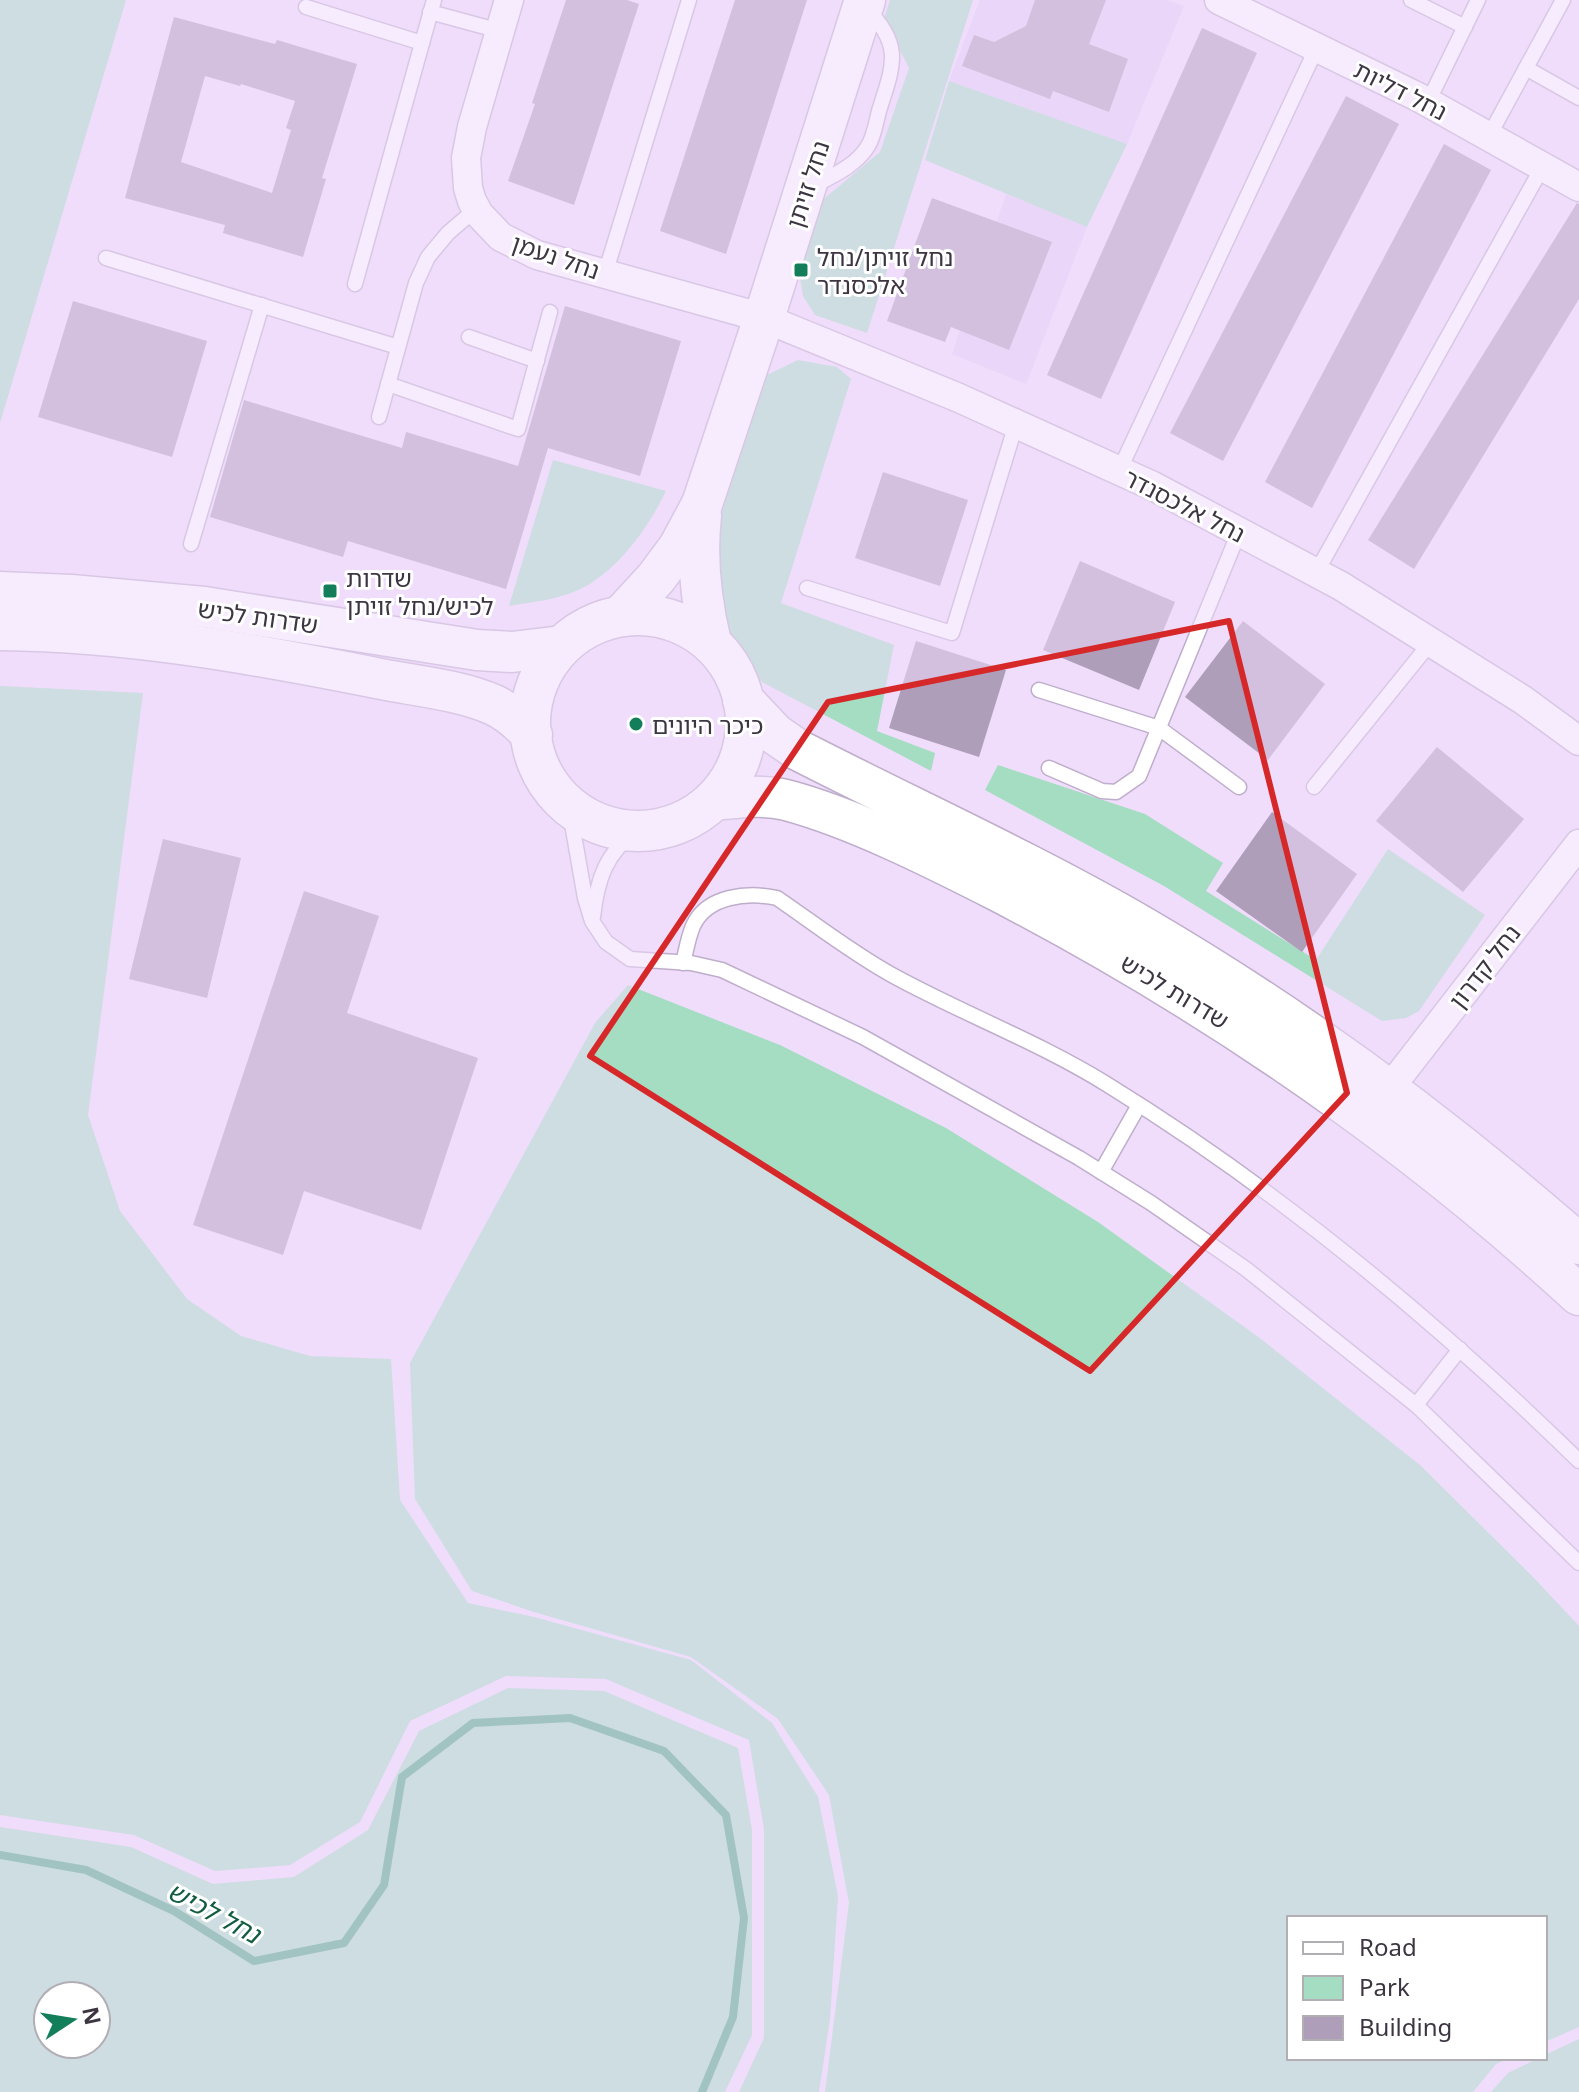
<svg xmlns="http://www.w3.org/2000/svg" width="1579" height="2092" viewBox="0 0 1579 2092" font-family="'Noto Sans','Noto Sans Hebrew',sans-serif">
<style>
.built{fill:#e4cff3}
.green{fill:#a5ddc2;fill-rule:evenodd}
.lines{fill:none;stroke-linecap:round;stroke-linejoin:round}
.stream{stroke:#44a67e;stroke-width:8}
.building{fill:#af9eba;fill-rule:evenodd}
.lane-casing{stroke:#bfaecb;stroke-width:17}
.street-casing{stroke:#bfaecb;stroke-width:31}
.secondary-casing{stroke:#bfaecb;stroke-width:43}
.lane{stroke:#fff;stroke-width:14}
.street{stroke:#fff;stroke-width:28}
.secondary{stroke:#fff;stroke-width:40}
.marked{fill:none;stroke:#d62828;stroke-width:6;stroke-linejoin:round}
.poi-dot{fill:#127e5a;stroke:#fff;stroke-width:3}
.labels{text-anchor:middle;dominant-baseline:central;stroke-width:6;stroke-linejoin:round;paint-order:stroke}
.street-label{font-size:24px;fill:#3d3642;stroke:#fff}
.poi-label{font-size:24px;fill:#3d3642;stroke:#fff;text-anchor:start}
.water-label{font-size:26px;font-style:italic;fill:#125d42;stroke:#fff}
</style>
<rect width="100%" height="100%" fill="#efddfb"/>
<g class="built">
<polygon points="980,0 1167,0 1184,6 1127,144 949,81"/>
<polygon points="1006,194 1087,227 1026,384 952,354"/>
</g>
<g class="green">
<polygon points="0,0 126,0 0,423"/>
<polygon points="890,0 973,0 867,333 815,315 803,296 800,278 820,202 880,152 909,68 884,19"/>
<polygon points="949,81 1127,144 1087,227 925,160"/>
<polygon points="798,360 837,367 851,379 781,603 894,645 877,731 935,753 931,771 762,682 741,664 718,621 713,532 767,375"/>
<path d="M553,460l113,31c-18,37 -50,83 -90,100 -21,9 -44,11 -67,15z"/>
<polygon points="0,686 143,693 88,1115 120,1211 187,1299 241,1336 310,1356 391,1359 400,1500 468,1603 534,1617 691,1660 772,1723 818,1797 838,1896 830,2019 819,2092 739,2092 764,2038 764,1829 749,1740 606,1679 506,1676 410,1721 360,1822 290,1865 215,1871 134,1835 0,1815"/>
<polygon points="998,765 1145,814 1223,863 1206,891 1316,960 1388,849 1485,915 1419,1011 1406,1018 1382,1021 1164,886 985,790"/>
<polygon points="628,985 780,1045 946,1128 1098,1222 1257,1336 1420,1465 1533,1577 1579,1626 1579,2027 1545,2042 1545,1918 1289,1918 1289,2058 1509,2058 1496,2064 1473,2092 825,2092 849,1903 829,1795 778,1719 691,1657 534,1612 472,1591 415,1499 410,1363 595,1023"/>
<path d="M508,1688l96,3 134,57 14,82v205l-27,57h-725v-265l131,20 82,37 81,-7 74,-47 51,-99zM48,1996h48v48h-48z"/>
<polygon points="1579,2039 1579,2092 1491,2092 1508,2073 1539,2058 1545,2058 1545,2055"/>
</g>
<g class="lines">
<polyline class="stream" points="0,1855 86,1870 174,1911 254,1961 344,1943 384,1885 402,1777 473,1723 570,1718 664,1751 726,1815 744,1918 733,2017 702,2092"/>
</g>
<g class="building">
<polygon points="566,0 627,0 639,4 574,205 508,181 535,104 532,103"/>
<polygon points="735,0 807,0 726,254 660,231"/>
<polygon points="1035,0 1106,0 1089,44 1128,59 1109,112 1053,91 1050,99 962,66 974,35 994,42 1026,26"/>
<path d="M174,17l101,27 2,-4 80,24 -35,114 4,1 -23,78 -80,-24 2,-8 -100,-27zM205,76l35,10 1,-2 54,17 -9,27 5,2 -19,63 -91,-31z"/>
<polygon points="1202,28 1257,53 1101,399 1047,375"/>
<polygon points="1346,96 1399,124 1223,461 1170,433"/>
<polygon points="1444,144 1491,170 1312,508 1265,482"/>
<polygon points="932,198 1052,242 1009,350 951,327 945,342 887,321"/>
<polygon points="1577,203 1579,204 1579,299 1414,569 1368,540"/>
<polygon points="73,301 207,341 172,457 38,417"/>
<polygon points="565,306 681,341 640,476 548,448 506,589 348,541 343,557 210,517 244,400 402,448 406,432 518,466"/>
<polygon points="883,472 968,500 940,586 855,558"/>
<polygon points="1080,561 1175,602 1139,690 1043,650"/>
<polygon points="1243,621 1325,684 1268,760 1185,697"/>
<polygon points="916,641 1006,670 979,757 889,728"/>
<polygon points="1437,747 1524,819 1463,892 1376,821"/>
<polygon points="1272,812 1357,874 1302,952 1216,891"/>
<polygon points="163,839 241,858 207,998 129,979"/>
<polygon points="304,891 379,916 347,1013 478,1058 421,1230 304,1191 283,1255 193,1225"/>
</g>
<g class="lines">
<defs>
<g id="lane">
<polyline points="1411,0 1465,27"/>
<polyline points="306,7 422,43"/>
<polyline points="430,12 500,31"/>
<polyline points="1526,68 1579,98"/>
<polyline points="1428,102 1478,0"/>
<polyline points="1489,136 1563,0"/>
<path d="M813,186c19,-10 43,-20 55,-40 6,-9 8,-24 11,-35 14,-45 25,-65 -13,-103"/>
<polyline points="106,258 398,347"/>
<polyline points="605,274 689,0"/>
<polyline points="355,284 434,0"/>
<polyline points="469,337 537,361"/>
<polyline points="388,384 518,429 550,312"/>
<polyline points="379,417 416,283 428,257 448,233 476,209"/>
<polyline points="1119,471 1317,47"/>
<polyline points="191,544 262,305"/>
<polyline points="1316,573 1543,166"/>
<polyline points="807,588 952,633 1016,424"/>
<polyline points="1039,690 1159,728 1239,787"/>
<polyline points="1049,768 1102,791 1116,792 1139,776 1239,532"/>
<polyline points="1314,787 1431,642"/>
<polyline points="560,796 571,818 585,898 592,921 606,942 630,959 691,963 722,970 863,1037 1079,1158 1151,1203 1246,1269 1416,1405 1579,1563"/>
<path d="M593,917c4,-37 13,-65 44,-86"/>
<path d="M683,963c3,-12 5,-25 10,-37 14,-31 55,-34 84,-28 38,26 75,55 115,77 71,39 147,67 216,110 172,106 327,235 471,376"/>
<polyline points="1101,1172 1139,1105"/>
<polyline points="1416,1405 1460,1349"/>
</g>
<g id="street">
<polyline points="509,0 472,127 466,158 468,188 472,201 479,214 501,237 537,255 764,318 959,398 1153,486 1341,586 1523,700 1579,741"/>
<polyline points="1219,0 1418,97 1579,187"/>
<polyline points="1389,1089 1579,844"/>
</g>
<g id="secondary">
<path d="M701,516c-5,44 0,85 10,127"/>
<polyline points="0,592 71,595 204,607 477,650 512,652 562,646"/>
<circle cx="638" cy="723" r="108"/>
<polyline points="621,616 656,578 679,547 702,504 764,318 865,0"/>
<path d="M0,630c128,1 256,24 381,49 36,7 79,11 113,26 15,7 27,18 38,30"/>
<path d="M743,700l32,34 23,16c115,59 233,112 345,177 156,91 300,198 436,317"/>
<path d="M714,800c24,-2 49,-6 72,0 68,18 149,59 212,91 211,110 406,243 581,404"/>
</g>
</defs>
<use href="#lane" class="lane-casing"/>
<use href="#street" class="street-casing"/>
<use href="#secondary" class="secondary-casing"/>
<use href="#lane" class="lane"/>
<use href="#street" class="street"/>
<use href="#secondary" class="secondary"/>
</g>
<path d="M0 0H1579V2092H0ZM1229,621l118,472 -257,278 -500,-315 238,-354z" fill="#efddfb" fill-opacity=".55" fill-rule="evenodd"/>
<path class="marked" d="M1229,621l118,472 -257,278 -500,-315 238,-354z"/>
<g class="poi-dot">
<rect x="793" y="262" width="16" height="16" rx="4"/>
<rect x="322" y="583" width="16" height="16" rx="4"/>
<circle cx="636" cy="724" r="8"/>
</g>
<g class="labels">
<g class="street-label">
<text transform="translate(1401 90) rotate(27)">נחל דליות</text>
<text transform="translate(807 184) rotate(-72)">נחל זויתן</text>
<text transform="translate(556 256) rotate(19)">נחל נעמן</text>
<text transform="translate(1185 505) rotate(27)">נחל אלכסנדר</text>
<text transform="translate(258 616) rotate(8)">שדרות לכיש</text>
<text transform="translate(1484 966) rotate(-52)">נחל קדרון</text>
<text transform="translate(1175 991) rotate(31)">שדרות לכיש</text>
</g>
<g class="poi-label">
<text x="817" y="256">נחל זויתן/נחל<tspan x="817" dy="28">אלכסנדר</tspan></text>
<text x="346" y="577">שדרות<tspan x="346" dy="28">לכיש/נחל זויתן</tspan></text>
<text x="652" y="724">כיכר היונים</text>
</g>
<g class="water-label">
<text transform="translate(214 1912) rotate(28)">נחל לכיש</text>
</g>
</g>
<rect x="1287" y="1916" width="260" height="144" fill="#ffffff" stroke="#b1afb3" stroke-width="2"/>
<rect x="1303" y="1942" width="40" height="12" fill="#ffffff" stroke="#b1afb3" stroke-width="2"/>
<text x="1359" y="1956" font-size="24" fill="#3d3642">Road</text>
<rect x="1303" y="1976" width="40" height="24" fill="#a5ddc2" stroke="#b1afb3" stroke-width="2"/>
<text x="1359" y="1996" font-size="24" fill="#3d3642">Park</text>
<rect x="1303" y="2016" width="40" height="24" fill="#af9eba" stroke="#b1afb3" stroke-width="2"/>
<text x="1359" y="2036" font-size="24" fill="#3d3642">Building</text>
<g transform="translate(72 2020) rotate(78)"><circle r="38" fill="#ffffff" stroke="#b1afb3" stroke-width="2"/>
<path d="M0-6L14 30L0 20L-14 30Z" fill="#127e5a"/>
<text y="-12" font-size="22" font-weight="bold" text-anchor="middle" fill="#3d3642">N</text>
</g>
</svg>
